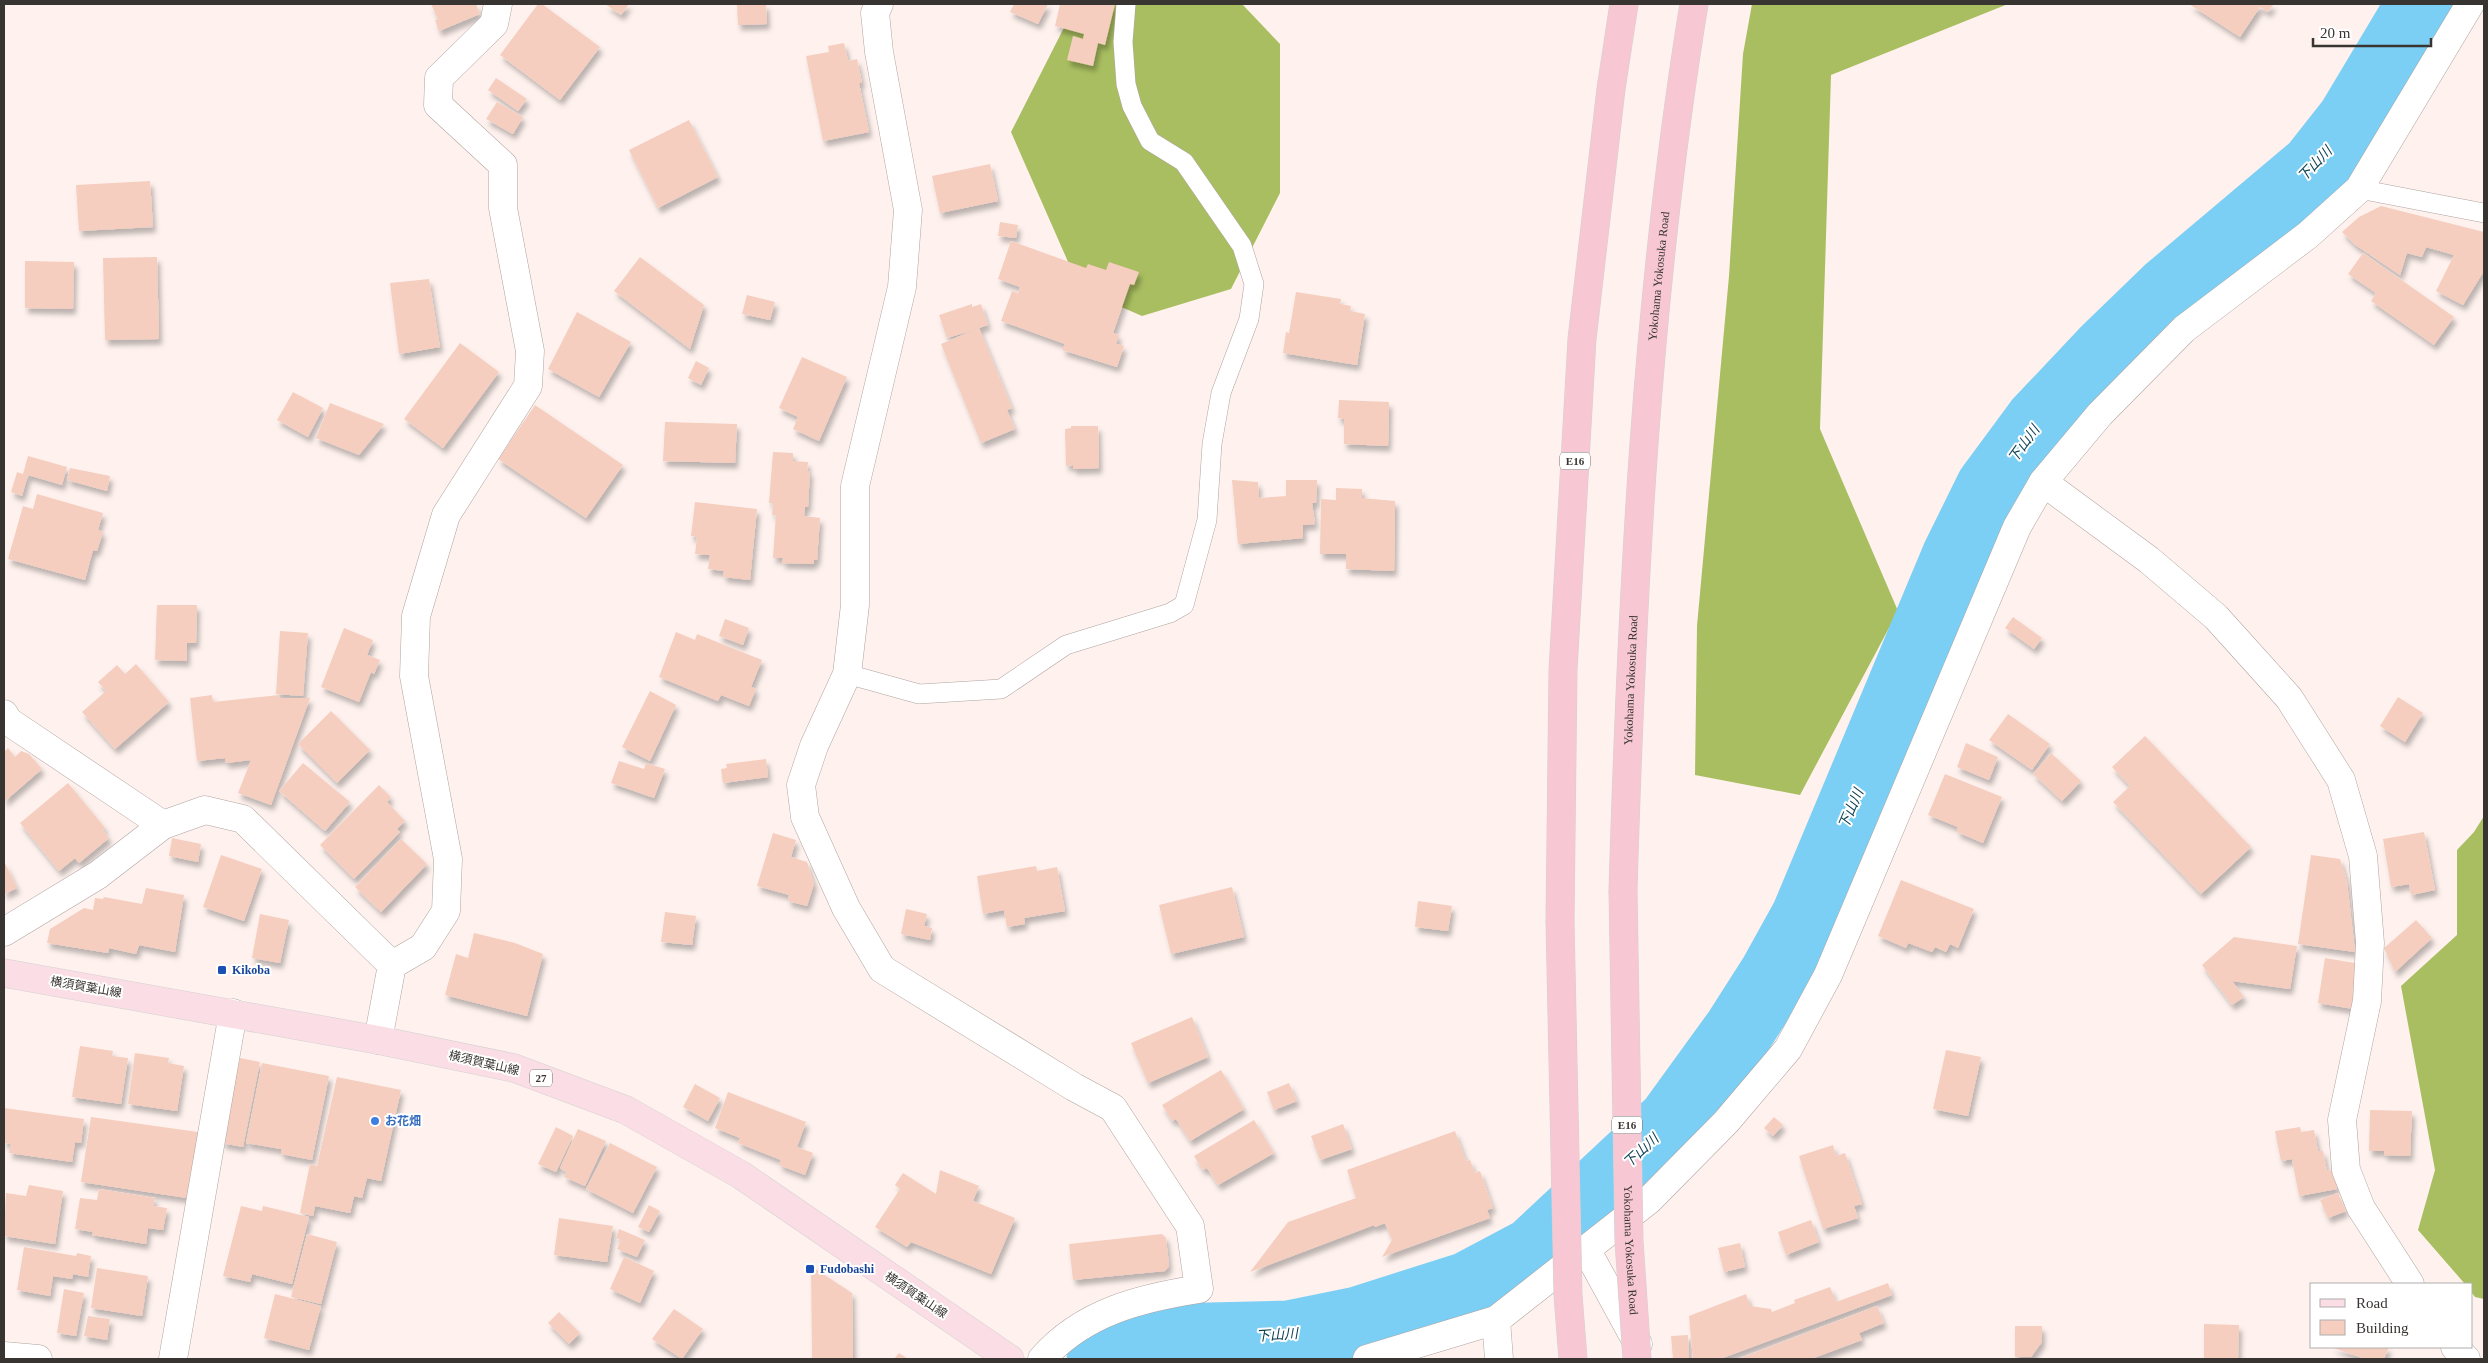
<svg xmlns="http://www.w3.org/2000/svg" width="2488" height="1363" viewBox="0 0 2488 1363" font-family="'Times New Roman','Noto Sans JP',serif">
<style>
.forest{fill:#a9be60}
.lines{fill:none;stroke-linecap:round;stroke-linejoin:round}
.river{stroke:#7bcff5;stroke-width:71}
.building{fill:#f5cebf;filter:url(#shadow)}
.lane-casing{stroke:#afa4a0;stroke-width:20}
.street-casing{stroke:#afa4a0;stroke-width:29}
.primary-casing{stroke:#d3d2d2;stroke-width:29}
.highway-casing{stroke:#d3d2d2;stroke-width:29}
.lane{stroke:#fff;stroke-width:19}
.street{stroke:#fff;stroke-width:28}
.primary{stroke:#fadde5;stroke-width:28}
.highway{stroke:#f7c7d3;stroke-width:28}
.highway-bridge-casing{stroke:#d3d2d2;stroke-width:29;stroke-linecap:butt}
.highway-bridge{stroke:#f7c7d3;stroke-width:28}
.transit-dot{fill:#1a4fb4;stroke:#fff;stroke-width:2}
.shop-dot{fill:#3f7fe0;stroke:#fff;stroke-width:2}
.labels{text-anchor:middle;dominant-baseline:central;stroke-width:4;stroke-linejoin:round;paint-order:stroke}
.shield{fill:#fff;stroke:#747170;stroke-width:1}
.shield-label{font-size:11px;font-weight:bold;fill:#383432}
.street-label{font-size:12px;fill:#383432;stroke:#fff}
.transit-label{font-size:12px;font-weight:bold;fill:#164399;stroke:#fff;text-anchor:start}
.shop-label{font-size:12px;font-weight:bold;fill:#366cbe;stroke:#fff;text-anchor:start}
.water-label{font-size:14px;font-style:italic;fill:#0f4154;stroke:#fff}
</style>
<defs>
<filter id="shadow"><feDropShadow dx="3" dy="5.5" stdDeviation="2.5" flood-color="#0004"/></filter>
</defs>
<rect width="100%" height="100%" fill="#fff2ee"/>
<g class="forest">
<polygon points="1076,4 1242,4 1280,44 1280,193 1231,289 1142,316 1080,289 1011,132"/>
<polygon points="1752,4 2008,4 1831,75 1820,429 1898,611 1800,795 1695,775 1697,626 1729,276 1743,54"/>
<polygon points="2484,816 2484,1299 2475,1297 2472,1293 2472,1284 2465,1284 2418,1230 2435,1170 2401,986 2457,935 2457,850 2474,832"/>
</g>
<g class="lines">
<polyline class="river" points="1102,1359 1127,1348 1169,1339 1289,1336 1358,1322 1468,1287 1534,1252 1672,1123 1738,1032 1775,974 1806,918 1957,557 1991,488 2039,423 2108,350 2169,291 2315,168 2352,121 2422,4"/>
</g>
<g class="building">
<polygon points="431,4 476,4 480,14 439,31 435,20 438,19"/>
<polygon points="538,4 542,4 600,47 560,100 500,55"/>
<polygon points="605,4 629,4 621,15"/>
<polygon points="737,4 766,4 767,24 738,25"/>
<polygon points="1014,4 1048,4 1038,24 1010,12"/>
<polygon points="1060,4 1115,4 1105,45 1098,43 1093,66 1067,60 1073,36 1083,39 1084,34 1055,26"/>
<polygon points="2189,4 2274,4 2268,12 2260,7 2240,37"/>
<polygon points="844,43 848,61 857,59 862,83 859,83 869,132 823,141 806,56 829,52 828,46"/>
<polygon points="496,78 527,99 518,111 488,90"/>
<polygon points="497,102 523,117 513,134 486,119"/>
<polygon points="689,120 718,177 658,208 629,150"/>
<polygon points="990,164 998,201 940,213 932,176"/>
<polygon points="150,181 153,227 79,231 76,185"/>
<polygon points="2381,206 2484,232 2484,271 2463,305 2436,291 2454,255 2426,247 2422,257 2407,253 2400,275 2354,244 2342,232 2359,217"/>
<polygon points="1000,222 1018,225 1016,238 998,236"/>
<polygon points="1011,241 1086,268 1088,264 1106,270 1109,262 1139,272 1134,285 1130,284 1113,333 1119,335 1116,344 1124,346 1117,367 1062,350 1065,344 1001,321 1012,291 1018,293 1020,287 998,279"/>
<polygon points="2363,253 2454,317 2434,345 2371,301 2376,293 2348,274"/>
<polygon points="157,257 159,339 105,340 103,258"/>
<polygon points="640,257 704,305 690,349 614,291"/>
<polygon points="25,261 74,262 73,309 25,308"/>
<polygon points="429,279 440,347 399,354 390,283"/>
<polygon points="1296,292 1341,299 1340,304 1351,306 1350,311 1365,314 1357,365 1283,353 1286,332 1289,333"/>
<polygon points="747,295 775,302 770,320 742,314"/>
<polygon points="972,304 972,307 981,304 988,325 979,328 1012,408 1007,410 1015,429 981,443 941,344 974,330 947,338 939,315"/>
<polygon points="577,312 631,342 599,397 548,369"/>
<polygon points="460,343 499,372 443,448 404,419"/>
<polygon points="802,357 847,377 819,441 793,429 798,417 779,408"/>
<polygon points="696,361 709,368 701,385 688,378"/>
<polygon points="293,392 323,408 308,437 277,420"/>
<polygon points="1339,400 1389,402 1388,446 1344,444 1344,419 1338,418"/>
<polygon points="330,403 384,424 359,455 316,438"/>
<polygon points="535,405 623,465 586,518 498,459"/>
<polygon points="665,422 737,424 735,463 663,461"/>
<polygon points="1071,426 1098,426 1099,468 1073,469 1073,465 1066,466 1065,429 1071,428"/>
<polygon points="773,452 793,453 793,461 808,462 807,471 810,471 808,507 805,507 804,516 820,518 817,560 814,560 814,564 782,563 783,558 773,558 776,515 772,515 773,503 769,503"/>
<polygon points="28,456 67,467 62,485 28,475 22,496 11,492 17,472 23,474"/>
<polygon points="70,468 110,476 107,491 67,480"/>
<polygon points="1232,480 1258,482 1259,498 1286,496 1286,480 1317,480 1316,503 1312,503 1315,524 1303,525 1303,538 1238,544"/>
<polygon points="1336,488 1362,489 1362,498 1395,501 1394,571 1346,569 1346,554 1320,554 1321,499 1336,500"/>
<polygon points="37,494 103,513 98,530 103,532 97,551 93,550 85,580 8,559 23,506 33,509"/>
<polygon points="695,502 757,509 750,580 723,577 724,571 708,569 710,555 695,554 697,537 691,536"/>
<polygon points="157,605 197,605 196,643 187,643 187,661 155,660"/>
<polygon points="2013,617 2042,638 2034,649 2005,628"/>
<polygon points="725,619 749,628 743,645 719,636"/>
<polygon points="344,628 373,640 367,655 380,660 374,674 371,672 359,702 321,687"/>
<polygon points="280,631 308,633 303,696 276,694"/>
<polygon points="676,632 695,640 697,634 762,660 751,687 756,689 749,706 721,695 718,701 659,677"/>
<polygon points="136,664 169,702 115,749 82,712 106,691 98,682 117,665 125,674"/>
<polygon points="650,691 676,705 650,761 622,747"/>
<polygon points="212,695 213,702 279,695 279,698 310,698 271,805 238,793 251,760 226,763 225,758 197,761 190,698"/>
<polygon points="2398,697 2423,713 2405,742 2380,726"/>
<polygon points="331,711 370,750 337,783 298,744"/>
<polygon points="2008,714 2050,744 2032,770 1989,740"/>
<polygon points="2145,736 2251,847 2201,894 2113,802 2130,786 2112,767"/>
<polygon points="1966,743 1998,757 1989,780 1957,767"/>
<polygon points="8,748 15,757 21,751 29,754 42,769 4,802 4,752"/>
<polygon points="2051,753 2081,781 2062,801 2033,774"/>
<polygon points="766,759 768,777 723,783 721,769 727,768 726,764"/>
<polygon points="619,761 644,769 646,763 665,769 654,798 611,783"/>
<polygon points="303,763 350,802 325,831 279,791"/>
<polygon points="1945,774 2002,797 1983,843 1957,832 1958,827 1928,815"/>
<polygon points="68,783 105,828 103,830 109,838 79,863 75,858 59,871 20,823"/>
<polygon points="379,785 391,797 387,802 405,821 397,829 400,832 354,879 320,845"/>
<polygon points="2424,832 2435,890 2411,895 2409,884 2391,887 2383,839"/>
<polygon points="773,833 796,840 791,857 807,862 814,884 807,906 788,901 789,895 757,886"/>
<polygon points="172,838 201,844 198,862 169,856"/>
<polygon points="401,839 427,864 381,912 355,887"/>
<polygon points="221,855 262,869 244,921 203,907"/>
<polygon points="2311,855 2340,859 2347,882 2355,952 2298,944"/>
<polygon points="4,861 17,888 4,894"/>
<polygon points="1036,866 1037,871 1057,867 1065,911 1024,918 1025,924 1007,927 1004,910 983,914 977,876"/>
<polygon points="1901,880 1974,909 1958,948 1950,944 1946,952 1935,947 1932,952 1908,943 1906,948 1878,936"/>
<polygon points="1232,887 1244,937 1171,954 1159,905"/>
<polygon points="146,888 184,895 175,952 139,945 136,954 109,948 108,953 47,943 50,929 84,908 93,910 95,898 103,899 104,897 142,904"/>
<polygon points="1418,901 1452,906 1448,931 1415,927"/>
<polygon points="906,909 927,914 924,926 932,928 930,940 901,934"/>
<polygon points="665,912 696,916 692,945 661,942"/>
<polygon points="260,914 289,920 280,963 252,958"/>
<polygon points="2416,920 2432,938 2395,972 2384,948"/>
<polygon points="474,933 515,943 543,954 527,1016 445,995 456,954 468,958"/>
<polygon points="2234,937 2297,946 2290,989 2232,981 2244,997 2232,1005 2202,965"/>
<polygon points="2325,958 2355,963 2356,988 2353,1009 2318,1003"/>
<polygon points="1192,1017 1208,1057 1148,1083 1131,1043"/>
<polygon points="80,1046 113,1051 112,1056 128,1058 121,1104 72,1097"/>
<polygon points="1946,1050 1981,1057 1968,1116 1933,1109"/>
<polygon points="135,1053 169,1058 168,1063 184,1066 177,1111 128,1104"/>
<polygon points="240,1058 260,1062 243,1147 222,1143"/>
<polygon points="262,1063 329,1076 312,1160 281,1154 281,1149 246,1143"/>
<polygon points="1221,1070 1244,1109 1190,1141 1176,1119 1172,1121 1162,1105"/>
<polygon points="337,1077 401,1090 381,1181 367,1178 362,1198 354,1196 350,1213 315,1206 313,1216 300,1213 310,1164 317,1166"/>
<polygon points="1289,1083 1297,1101 1274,1110 1267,1092"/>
<polygon points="695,1084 720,1098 708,1121 683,1107"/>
<polygon points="728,1092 806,1122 797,1147 813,1153 805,1175 779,1165 781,1160 738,1143 740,1138 715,1128"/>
<polygon points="4,1108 84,1119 81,1143 75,1142 72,1162 9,1153 11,1144 4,1143"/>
<polygon points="2370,1110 2412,1111 2410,1156 2384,1155 2384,1151 2369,1151"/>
<polygon points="91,1117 198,1132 187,1198 81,1182"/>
<polygon points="1774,1117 1783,1125 1773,1136 1764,1128"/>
<polygon points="1254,1120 1274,1153 1218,1185 1207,1168 1203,1170 1194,1156"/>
<polygon points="1343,1124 1352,1149 1320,1160 1311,1136"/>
<polygon points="556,1127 573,1136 556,1172 538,1164"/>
<polygon points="2300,1127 2301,1132 2314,1130 2318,1151 2323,1151 2327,1171 2333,1170 2337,1189 2299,1196 2292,1159 2281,1161 2275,1131"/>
<polygon points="578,1129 606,1141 585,1186 564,1177 567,1172 560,1168"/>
<polygon points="1455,1131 1466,1161 1470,1160 1475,1173 1480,1171 1493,1208 1487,1210 1490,1218 1382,1257 1392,1240 1385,1223 1375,1227 1374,1225 1250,1272 1288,1222 1356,1198 1347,1170"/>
<polygon points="610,1143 657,1167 633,1213 586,1189"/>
<polygon points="1833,1145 1836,1156 1845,1153 1862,1204 1854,1206 1858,1218 1823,1229 1799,1156"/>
<polygon points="940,1170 979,1186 973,1201 1015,1218 991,1274 911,1242 907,1247 875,1227 900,1189 895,1185 903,1173 936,1194"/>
<polygon points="29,1185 63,1191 55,1244 4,1236 6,1193 26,1196"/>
<polygon points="99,1189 155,1198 153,1206 167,1208 163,1230 148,1228 146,1244 92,1235 93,1232 75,1229 80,1198 97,1200"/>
<polygon points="2338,1193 2346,1211 2328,1218 2320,1200"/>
<polygon points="649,1205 660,1211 649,1232 638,1227"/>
<polygon points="241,1206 262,1211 263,1206 309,1217 292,1284 252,1274 250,1282 223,1276"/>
<polygon points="559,1218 613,1226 607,1262 554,1255"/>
<polygon points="1811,1220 1819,1242 1786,1255 1778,1232"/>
<polygon points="619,1229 645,1240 637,1257 617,1249 621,1240 616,1238"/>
<polygon points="307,1234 337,1242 321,1304 291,1297"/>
<polygon points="1162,1234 1166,1238 1169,1266 1165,1271 1073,1280 1069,1244"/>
<polygon points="1740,1243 1745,1267 1724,1272 1718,1248"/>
<polygon points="24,1247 76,1256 77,1253 91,1256 88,1277 73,1274 72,1279 53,1276 50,1296 17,1290"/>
<polygon points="624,1257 654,1271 640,1303 610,1289"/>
<polygon points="811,1266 852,1293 853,1359 812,1359"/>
<polygon points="97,1268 148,1276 142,1316 91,1308"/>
<polygon points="1888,1283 1892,1295 1720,1359 1693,1359 1689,1316 1746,1294 1750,1306 1771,1309 1772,1312 1795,1303 1794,1300 1830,1287 1836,1302"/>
<polygon points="64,1289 84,1293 76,1336 57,1333"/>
<polygon points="275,1294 321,1306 309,1350 264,1338"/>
<polygon points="1877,1306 1884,1323 1859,1333 1862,1340 1811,1359 1738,1359"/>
<polygon points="674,1309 703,1329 682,1359 652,1339"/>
<polygon points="559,1312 580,1333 569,1344 548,1323"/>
<polygon points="88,1316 110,1319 107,1340 84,1336"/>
<polygon points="2204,1324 2239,1325 2238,1359 2204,1359"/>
<polygon points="2015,1326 2042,1326 2042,1342 2031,1357 2015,1357"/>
<polygon points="1688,1335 1689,1359 1673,1359 1671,1336"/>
<polygon points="2331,1347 2389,1347 2384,1359 2365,1359"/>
<polygon points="899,1353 908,1359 894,1359"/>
</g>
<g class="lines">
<defs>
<g id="lane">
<polyline points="2359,189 2484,213"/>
<polyline points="847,674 919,694 1001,689 1066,645 1170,613 1184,605 1207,520 1212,444 1221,393 1249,319 1254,284 1242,246 1184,162 1150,141 1132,106 1126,84 1123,42 1126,4"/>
</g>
<g id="street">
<path d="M879,4l-4,9 4,39 29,158 -6,77 -47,199v119l-8,69 -33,72 -13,39 4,32 41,91 36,61 192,118 39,21 77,118 9,63c-58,9 -116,23 -157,70"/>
<polyline points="2043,482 2149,560 2216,617 2289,698 2341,780 2363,856 2370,943 2367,1001 2342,1120 2346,1170 2361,1208 2410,1284"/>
<polyline points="4,714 8,721 163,825 98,875 4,932"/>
<polyline points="163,825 205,810 243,819 392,965 378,1040"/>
<polyline points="392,965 423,947 446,911 448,859 414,676 416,616 446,515 528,386 530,351 503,208 503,165 438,105 439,78 494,24 498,4"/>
<polyline points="1586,1249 1638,1344"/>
<polyline points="1496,1320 1499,1359"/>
<polyline points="2455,1347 2466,1359"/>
<polyline points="4,1356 38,1359"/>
<polyline points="173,1359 233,1013"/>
<polyline points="1367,1359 1496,1320 1649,1200 1726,1122 1788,1049 1828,975 2017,527 2043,482 2100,414 2184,329 2308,235 2359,189 2470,4"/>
</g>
<polyline id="primary" points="4,973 378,1040 514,1068 626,1110 741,1175 1010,1359"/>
<g id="highway">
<path id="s1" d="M1623,890c9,-297 23,-593 71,-886"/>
<polyline points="1560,921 1563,670 1582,339 1611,89 1624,4"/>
</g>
</defs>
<use href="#lane" class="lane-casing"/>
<use href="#street" class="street-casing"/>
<use href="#primary" class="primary-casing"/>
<use href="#highway" class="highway-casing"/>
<use href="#lane" class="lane"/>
<use href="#street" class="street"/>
<use href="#primary" class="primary"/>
<use href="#highway" class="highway"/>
<defs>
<g id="highway-bridge">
<path id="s2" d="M1623,890l6,351 8,118"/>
<polyline points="1560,921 1568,1295 1573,1359"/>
</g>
</defs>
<use href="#highway-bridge" class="highway-bridge-casing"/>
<use href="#highway-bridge" class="highway-bridge"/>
</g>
<g class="transit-dot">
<rect x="217" y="965" width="10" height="10" rx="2.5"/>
<rect x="805" y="1264" width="10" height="10" rx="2.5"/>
</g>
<circle class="shop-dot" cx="375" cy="1121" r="5"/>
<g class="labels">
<g class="shield">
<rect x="1560" y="452.5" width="30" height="17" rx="4"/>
<rect x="530" y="1069.5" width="22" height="17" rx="4"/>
<rect x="1612" y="1116.5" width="30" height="17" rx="4"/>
</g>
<g class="shield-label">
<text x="1575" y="461">E16</text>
<text x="541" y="1078">27</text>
<text x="1627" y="1125">E16</text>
</g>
<g class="street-label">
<text stroke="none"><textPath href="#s1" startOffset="615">Yokohama Yokosuka Road</textPath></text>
<text stroke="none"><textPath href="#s1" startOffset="210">Yokohama Yokosuka Road</textPath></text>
<text transform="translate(86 987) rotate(10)">横須賀葉山線</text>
<text transform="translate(484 1063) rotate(13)">横須賀葉山線</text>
<text stroke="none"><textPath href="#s2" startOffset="360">Yokohama Yokosuka Road</textPath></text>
<text transform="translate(916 1295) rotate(34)">横須賀葉山線</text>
</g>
<g class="transit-label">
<text x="232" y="970">Kikoba</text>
<text x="820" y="1269">Fudobashi</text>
</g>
<g class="shop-label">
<text x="385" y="1121">お花畑</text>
</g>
<g class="water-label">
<text transform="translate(2315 164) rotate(-46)">下山川</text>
<text transform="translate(2024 444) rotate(-54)">下山川</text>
<text transform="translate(1851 809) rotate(-67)">下山川</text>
<text transform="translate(1641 1151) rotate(-43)">下山川</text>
<text transform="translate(1277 1335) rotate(-4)">下山川</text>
</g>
</g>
<rect width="2488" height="1363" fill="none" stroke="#383432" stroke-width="10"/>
<rect x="2310" y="1283" width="162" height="65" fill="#ffffff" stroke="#afaead"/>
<rect x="2320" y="1299" width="25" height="8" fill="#fadde5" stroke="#afaead"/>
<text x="2356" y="1308" font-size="15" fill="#383432">Road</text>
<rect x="2320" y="1320" width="25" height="15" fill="#f5cebf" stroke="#afaead"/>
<text x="2356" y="1333" font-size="15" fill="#383432">Building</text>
<path d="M2313 38v8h118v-8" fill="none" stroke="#383432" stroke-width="2.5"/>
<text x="2320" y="38" font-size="15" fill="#383432" stroke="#ffffff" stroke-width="4" paint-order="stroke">20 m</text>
</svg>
